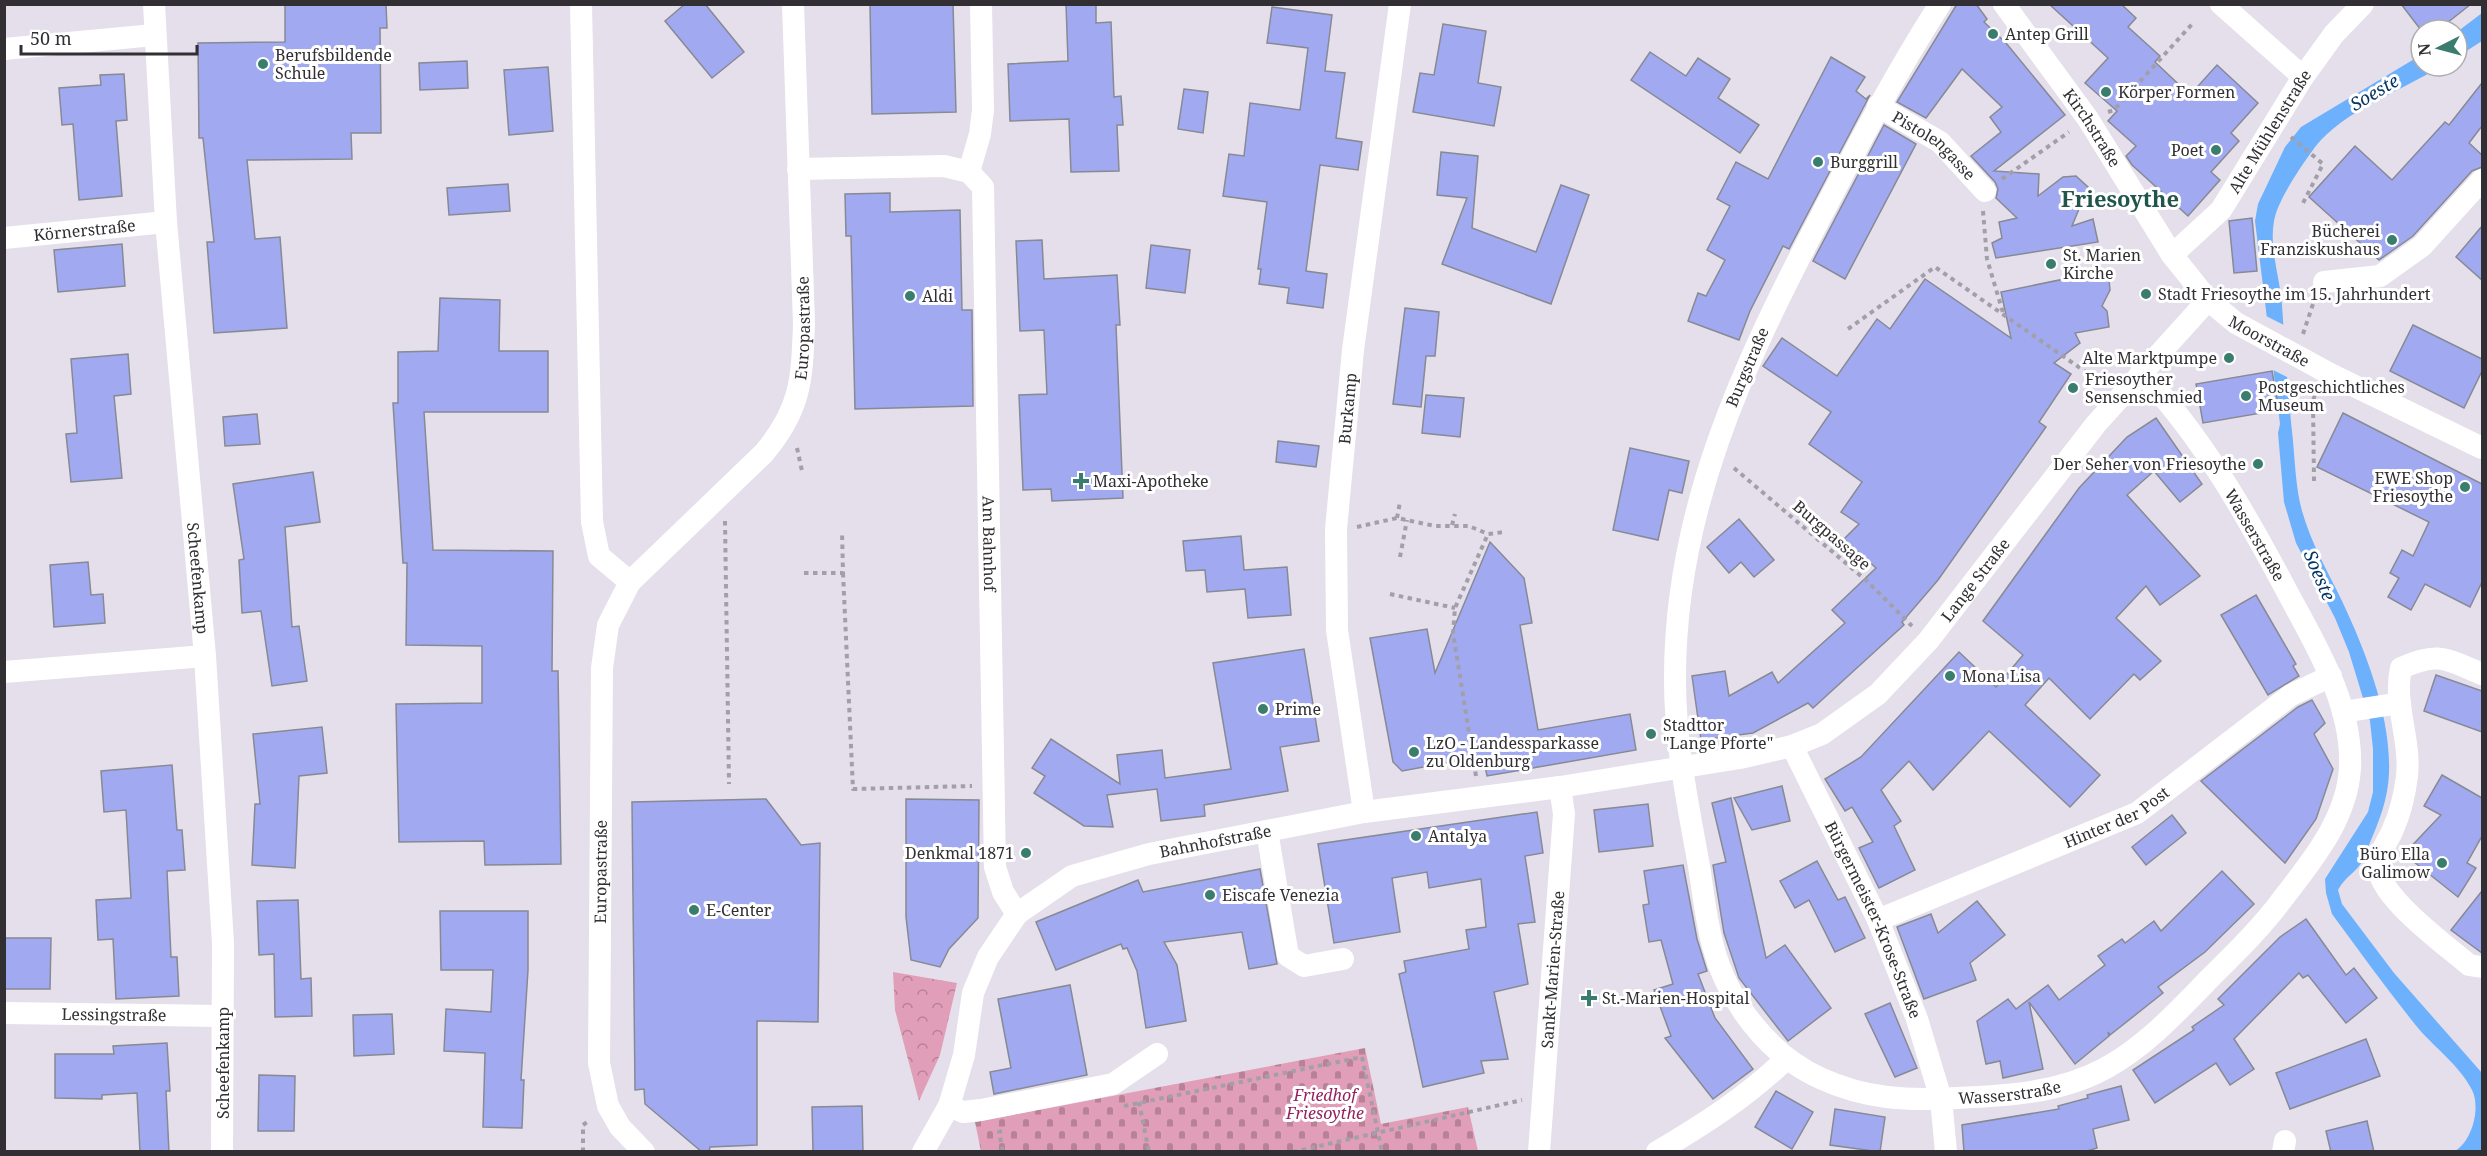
<svg xmlns="http://www.w3.org/2000/svg" width="2487" height="1156" viewBox="0 0 2487 1156" font-family="'Noto Serif',serif">
<style>
.cemetery{fill:url(#cemetery-stones)}
.park{fill:url(#park-crowns)}
.water{fill:#6db0fb}
.pier{fill:#e4dfeb}
.building{fill:#a1aaf1;stroke:#878994;stroke-width:1.5}
.lines{fill:none;stroke-linecap:round;stroke-linejoin:round}
.path{stroke:#a39fa9;stroke-width:4;stroke-dasharray:4.5 4.5;stroke-linecap:butt}
.minor{stroke:#fff;stroke-width:22}
.poi-dot{fill:#3a7c6d;stroke:#fff;stroke-width:2}
.labels{text-anchor:middle;dominant-baseline:central;stroke-width:6;stroke-linejoin:round;paint-order:stroke}
.poi-label{font-size:16px;fill:#312f33;stroke:#fff;text-anchor:start}
.street-label{font-size:16px;fill:#312f33;stroke:#fff}
.park-label{font-size:16px;font-style:italic;fill:#93215d;stroke:#fff}
.water-label{font-size:18px;font-style:italic;fill:#043563;stroke:#fff}
.district-label{font-size:22px;font-weight:bold;fill:#20564a;stroke:#fff}
</style>
<defs>
<pattern id="cemetery-stones" width="16" height="16" patternUnits="userSpaceOnUse" patternTransform="scale(1.5)"><rect width="16" height="16" fill="#e19eb8"/><path d="M2 7V4a2 2 0 0 1 4 0v3zM10 15v-3a2 2 0 0 1 4 0v3z" fill="#b78196"/></pattern>
<pattern id="park-crowns" width="20" height="18" patternUnits="userSpaceOnUse" patternTransform="scale(1.5)"><rect width="20" height="18" fill="#e19eb8"/><path d="M2 6a3 3 0 1 1 6 0M12 15a3 3 0 1 1 6 0" fill="none" stroke="#b78196"/></pattern>
</defs>
<rect width="100%" height="100%" fill="#e4dfeb"/>
<polygon class="cemetery" points="1365,1048 1381,1124 1468,1107 1478,1151 981,1151 975,1122"/>
<polygon class="park" points="893,972 957,983 940,1055 919,1101 895,1010"/>
<g class="water">
<polygon points="2482,13 2482,41 2457,57 2457,32"/>
<path d="M2421,55v11h20c-39,25 -97,44 -126,81 -13,18 -37,52 -41,74 -5,28 6,56 8,84 3,45 6,91 11,136 2,23 3,48 9,70 9,32 26,61 40,90 24,51 49,115 47,172 -1,27 -10,48 -20,72 -3,5 -4,12 -7,17 -7,11 -17,15 -24,28l4,14 52,69 88,100v78h-27c17,-10 26,-43 17,-61 -12,-24 -37,-42 -54,-62 -30,-37 -58,-76 -86,-114l-6,-21 -1,-14 43,-67 5,-20v-43l-3,-28 -21,-69 -14,-34 -39,-75 -12,-41 -6,-69 2,-9 -25,-203 3,-17 27,-57 16,-20z"/>
</g>
<polygon class="pier" points="2262,314 2286,326 2289,378 2271,369"/>
<g class="building">
<polygon points="285,4 386,4 387,28 380,28 381,133 351,133 352,159 247,160 255,239 280,237 287,328 214,333 207,242 214,242 203,138 199,138 198,43 285,42"/>
<polygon points="685,4 705,4 744,52 712,78 665,21"/>
<polygon points="870,4 953,4 956,112 872,114"/>
<polygon points="1066,4 1096,4 1096,23 1111,22 1114,97 1121,96 1123,125 1117,125 1119,171 1071,172 1069,119 1010,121 1008,64 1068,61"/>
<polygon points="1957,4 1976,4 1987,19 1984,22 2006,43 2065,115 1994,171 2039,174 2038,196 2063,177 2076,176 2088,187 2072,226 2093,219 2098,242 1996,258 1992,243 2002,238 1999,222 2017,218 1996,198 1998,189 1995,182 1971,156 2001,132 1990,117 2002,107 1962,69 1926,118 1897,102"/>
<polygon points="2049,4 2121,4 2136,18 2128,27 2160,56 2155,62 2190,95 2217,65 2258,103 2231,133 2239,141 2211,172 2220,180 2188,216 2132,165 2126,156 2136,146 2108,121 2117,111 2085,83 2108,58"/>
<polygon points="2401,4 2471,4 2438,30 2421,30"/>
<polygon points="1272,7 1332,15 1325,71 1345,73 1336,138 1362,142 1358,170 1320,165 1306,271 1327,274 1323,308 1287,303 1289,288 1259,284 1261,269 1258,269 1267,202 1223,196 1229,154 1244,156 1250,103 1300,110 1308,48 1267,43"/>
<polygon points="1443,24 1486,31 1478,83 1501,87 1494,126 1413,112 1420,73 1434,75"/>
<polygon points="1650,52 1686,76 1698,58 1730,79 1718,98 1759,125 1740,153 1631,80"/>
<polygon points="1831,57 1865,77 1856,91 1866,99 1870,95 1789,249 1783,246 1750,311 1739,340 1688,321 1698,293 1706,296 1725,260 1707,250 1730,206 1717,199 1736,162 1768,179"/>
<polygon points="467,61 468,88 420,90 419,63"/>
<polygon points="548,67 553,131 509,135 504,70"/>
<polygon points="124,74 127,120 116,121 122,196 79,200 73,124 62,125 59,88 101,85 100,75"/>
<polygon points="2482,83 2482,126 2469,143 2482,155 2482,167 2472,171 2413,236 2379,260 2309,197 2355,146 2392,180 2445,122 2449,125"/>
<polygon points="1184,89 1208,92 1203,133 1178,129"/>
<polygon points="1884,125 1916,144 1845,279 1813,261"/>
<polygon points="1441,152 1478,156 1472,228 1536,252 1561,185 1589,195 1551,304 1442,264 1467,198 1437,195"/>
<polygon points="508,184 510,211 449,215 447,188"/>
<polygon points="890,193 890,212 960,210 962,310 972,310 973,406 855,409 851,236 846,236 845,194"/>
<polygon points="2252,218 2257,271 2234,273 2229,221"/>
<polygon points="2482,226 2482,280 2456,257"/>
<polygon points="1042,240 1044,279 1117,275 1120,325 1116,325 1123,498 1052,501 1051,489 1023,490 1019,395 1047,394 1044,330 1020,331 1016,241"/>
<polygon points="122,244 125,286 58,292 54,250"/>
<polygon points="1151,245 1190,250 1185,293 1146,288"/>
<polygon points="2108,270 2110,290 2102,306 2107,311 2109,327 2075,333 2080,343 2054,363 2071,374 2039,422 2046,427 1938,580 1902,622 1904,625 1813,708 1808,703 1753,733 1701,740 1692,676 1725,671 1729,696 1772,672 1778,683 1845,623 1832,610 1876,568 1844,539 1859,524 1841,512 1862,482 1809,444 1831,412 1763,366 1782,338 1837,376 1877,319 1890,329 1925,279 2011,338 2001,292"/>
<polygon points="440,298 500,300 499,351 548,351 548,412 424,412 433,550 553,551 552,671 558,671 561,864 485,865 484,841 399,842 396,704 482,703 482,646 406,645 407,563 403,563 393,403 398,403 398,352 438,351"/>
<polygon points="1405,308 1439,312 1435,356 1426,356 1421,407 1393,404"/>
<polygon points="2413,325 2482,359 2482,371 2464,408 2390,371"/>
<polygon points="128,354 131,394 114,396 122,478 71,482 66,434 77,433 71,359"/>
<polygon points="2272,371 2279,410 2203,423 2196,384"/>
<polygon points="1426,395 1464,398 1460,437 1422,433"/>
<polygon points="2343,413 2482,484 2482,582 2470,607 2425,584 2411,610 2388,597 2399,578 2390,573 2402,550 2413,556 2429,522 2317,467"/>
<polygon points="257,414 260,444 225,446 223,417"/>
<polygon points="2156,418 2202,484 2180,502 2154,471 2127,495 2200,576 2160,605 2146,586 2116,618 2161,661 2140,680 2134,674 2090,719 2049,678 2025,705 2100,775 2070,807 1989,731 1933,790 1909,761 1881,790 1901,821 1894,826 1915,870 1879,888 1859,848 1873,842 1852,807 1845,811 1825,779 1861,757 1959,652 1996,687 2023,655 1983,621 2079,488 2127,437"/>
<polygon points="1278,441 1319,446 1316,467 1276,462"/>
<polygon points="1630,448 1689,461 1682,493 1669,490 1658,540 1613,530"/>
<polygon points="313,472 320,522 285,527 292,627 299,626 307,681 272,686 261,611 242,613 239,560 244,559 233,484"/>
<polygon points="1739,519 1774,560 1754,577 1741,562 1729,573 1707,547"/>
<polygon points="1241,536 1244,570 1287,567 1291,615 1248,618 1245,589 1207,592 1205,570 1186,571 1183,541"/>
<polygon points="1490,542 1524,578 1532,623 1520,625 1538,730 1630,714 1636,750 1487,776 1483,756 1402,771 1393,762 1370,638 1427,629 1435,673"/>
<polygon points="88,562 91,595 103,594 105,623 54,627 50,565"/>
<polygon points="2256,595 2296,664 2293,666 2299,676 2268,695 2221,615"/>
<polygon points="1304,649 1319,741 1280,747 1288,791 1204,805 1205,816 1161,821 1157,789 1107,795 1113,827 1084,826 1034,793 1045,776 1032,768 1051,739 1120,784 1117,755 1162,750 1165,778 1231,769 1213,663"/>
<polygon points="2436,675 2482,691 2482,732 2424,711"/>
<polygon points="2312,700 2325,723 2314,734 2333,769 2316,819 2285,863 2201,781 2298,707"/>
<polygon points="322,727 327,773 299,776 295,868 252,865 255,804 260,804 253,734"/>
<polygon points="172,765 177,830 182,830 185,870 167,871 171,957 177,957 179,996 116,999 113,939 98,940 96,900 131,898 126,810 104,812 101,771"/>
<polygon points="2442,775 2482,798 2482,836 2467,863 2476,868 2458,897 2404,854 2441,815 2424,806"/>
<polygon points="1782,786 1790,821 1752,830 1734,798"/>
<polygon points="1731,798 1766,958 1785,945 1831,1008 1788,1041 1739,978 1724,933 1713,865 1726,862 1712,803"/>
<polygon points="766,799 801,845 820,843 818,1022 757,1021 757,1145 710,1147 709,1152 702,1152 645,1104 644,1089 635,1090 632,802"/>
<polygon points="906,799 979,800 978,918 949,949 940,967 911,960 906,917"/>
<polygon points="1648,804 1653,846 1599,852 1594,810"/>
<polygon points="1537,812 1543,853 1525,856 1535,922 1518,924 1528,984 1494,992 1508,1059 1481,1061 1484,1073 1423,1087 1399,974 1406,972 1404,961 1469,949 1466,930 1486,927 1481,879 1429,888 1427,872 1392,878 1400,932 1334,943 1318,844"/>
<polygon points="2172,815 2186,833 2146,865 2132,847"/>
<polygon points="1817,861 1838,900 1845,897 1865,938 1835,952 1809,900 1795,908 1780,881"/>
<polygon points="1683,865 1697,939 1707,971 1698,974 1715,1018 1753,1069 1713,1099 1665,1038 1671,1036 1654,990 1673,984 1661,940 1649,942 1643,905 1649,904 1644,871"/>
<polygon points="1260,869 1277,964 1249,969 1242,932 1164,942 1177,965 1186,1021 1146,1028 1137,971 1127,948 1123,949 1121,944 1056,970 1036,922 1138,880 1143,892"/>
<polygon points="2222,871 2254,904 2205,952 2158,987 2163,993 2110,1035 2108,1032 2109,1036 2075,1064 2029,1002 2043,1069 2003,1078 2000,1061 1986,1064 1977,1021 2008,999 2016,1009 2048,985 2059,1000 2105,965 2098,956 2122,939 2125,943 2154,921 2161,931"/>
<polygon points="2482,891 2482,953 2451,930"/>
<polygon points="298,900 301,979 311,978 312,1016 275,1017 274,954 259,955 257,901"/>
<polygon points="1977,901 2005,935 1970,963 1976,980 1924,999 1897,927 1931,914 1938,933"/>
<polygon points="440,911 528,911 528,970 521,1080 524,1080 522,1128 483,1127 485,1053 444,1051 446,1009 491,1012 493,970 441,970"/>
<polygon points="2306,919 2346,975 2354,968 2377,998 2346,1023 2308,975 2303,978 2299,973 2234,1039 2254,1069 2230,1085 2216,1063 2155,1103 2133,1070 2194,1030 2192,1027 2224,1005 2218,999 2280,937"/>
<polygon points="4,938 51,938 50,989 4,989"/>
<polygon points="1070,985 1087,1075 994,1094 990,1072 1011,1068 998,999"/>
<polygon points="1890,1003 1917,1068 1895,1077 1865,1014"/>
<polygon points="392,1014 394,1054 354,1056 353,1015"/>
<polygon points="2366,1039 2380,1076 2290,1109 2276,1073"/>
<polygon points="167,1043 170,1091 166,1091 169,1152 140,1152 137,1093 102,1095 102,1099 55,1098 55,1054 114,1054 113,1046"/>
<polygon points="259,1075 295,1076 294,1131 258,1131"/>
<polygon points="2121,1086 2129,1120 2093,1129 2097,1148 2084,1152 1964,1152 1962,1125 2059,1109 2058,1106 2088,1098 2087,1095"/>
<polygon points="1776,1091 1813,1112 1792,1149 1755,1127"/>
<polygon points="862,1106 863,1152 813,1152 812,1107"/>
<polygon points="1835,1109 1885,1117 1880,1152 1830,1145"/>
<polygon points="2367,1121 2374,1152 2331,1152 2326,1131"/>
</g>
<g class="lines">
<g class="path">
<polyline points="2108,112 2114,110 2194,22"/>
<polyline points="2291,137 2323,164 2303,203"/>
<polyline points="2002,179 2069,132"/>
<polyline points="1983,211 1987,259 2004,316"/>
<polyline points="1848,329 1935,267 2103,384"/>
<polyline points="2303,334 2314,301"/>
<polyline points="797,448 802,471"/>
<polyline points="1734,468 1868,582 1912,626"/>
<polyline points="2314,481 2313,401 2316,391"/>
<polyline points="1397,518 1400,502"/>
<polyline points="725,521 729,784"/>
<polyline points="1452,525 1455,514"/>
<polyline points="1357,527 1397,518 1435,526 1469,526 1488,534 1505,532"/>
<polyline points="1400,557 1407,520"/>
<polyline points="804,573 843,573 842,531"/>
<polyline points="843,573 853,789 972,786"/>
<polyline points="1390,594 1455,608"/>
<polyline points="1476,776 1453,633 1455,608 1488,534"/>
<polyline points="1139,1102 1149,1152"/>
<polyline points="1124,1106 1362,1057 1382,1152"/>
<polyline points="1002,1131 999,1132 1003,1152"/>
<polyline points="583,1152 583,1125 590,1120"/>
<polyline points="1293,1152 1522,1100"/>
</g>
<g class="minor">
<path id="s1" d="M154,4l12,218 39,434 18,287 -1,209"/>
<polyline points="581,4 592,522 599,556 630,582"/>
<path id="s2" d="M1940,4c-45,70 -82,141 -120,214 -77,147 -146,293 -145,463 0,62 13,124 24,185 4,26 7,54 14,80 14,55 56,109 107,132 45,21 88,23 137,20 49,-2 102,-5 147,-29 41,-22 74,-58 106,-91 25,-25 50,-49 71,-77 30,-39 66,-81 69,-133 3,-66 -37,-127 -67,-184 -40,-75 -83,-150 -142,-212"/>
<path id="s3" d="M2004,4l84,115 84,136 36,45 28,23 96,52 150,73"/>
<polyline points="2221,4 2303,77"/>
<polyline points="4,49 154,35"/>
<path id="s4" d="M1878,106l62,36 45,49"/>
<path id="s5" d="M798,169l146,-3 25,6 14,15 12,680 8,25 14,22"/>
<polyline points="969,172 980,134 983,110 981,4"/>
<path id="s6" d="M4,238l162,-16"/>
<path id="s7" d="M2172,255l49,-45 82,-133 31,-43 29,-30"/>
<polyline points="2324,282 2380,276 2422,246 2482,180"/>
<polyline points="4,672 205,656"/>
<path d="M2482,674c-36,-15 -43,-23 -81,-6 -8,35 10,72 6,108 -2,16 -7,38 -14,53 -4,11 -13,21 -15,33 -5,31 68,83 91,103l13,2"/>
<polyline points="2343,712 2400,703"/>
<path id="s8" d="M1792,746l86,174 39,99 24,80 5,53"/>
<path id="s9" d="M1364,812l-27,-182 -1,-101 17,-179 47,-346"/>
<polyline points="1267,831 1288,956 1304,966 1343,959"/>
<path id="s10" d="M1878,920l259,-107 154,-118 40,-19"/>
<path id="s11" d="M4,1013l219,3"/>
<polyline points="949,1106 963,1112 981,1110 1113,1084 1157,1054"/>
<path id="s12" d="M644,1152l-24,-25 -12,-21 -9,-43 3,-395 6,-43 22,-43 134,-129c37,-44 38,-73 40,-129l-11,-320"/>
<path id="s13" d="M923,1152l26,-46 15,-51 9,-62 15,-36 29,-43 55,-38 77,-22 215,-42 196,-25 180,-29 52,-12 30,-12 56,-40 50,-53 168,-217 112,-124"/>
<path id="s14" d="M1539,1152l25,-338 -4,-27"/>
<path d="M1657,1152c47,-28 90,-55 129,-93"/>
<polyline points="2283,1152 2285,1141"/>
</g>
</g>
<g class="poi-dot">
<circle cx="1993" cy="34" r="6"/>
<circle cx="263" cy="64" r="6"/>
<circle cx="2106" cy="92" r="6"/>
<circle cx="2216" cy="150" r="6"/>
<circle cx="1818" cy="162" r="6"/>
<circle cx="2392" cy="240" r="6"/>
<circle cx="2051" cy="264" r="6"/>
<circle cx="2146" cy="294" r="6"/>
<circle cx="910" cy="296" r="6"/>
<circle cx="2229" cy="358" r="6"/>
<circle cx="2073" cy="388" r="6"/>
<circle cx="2246" cy="396" r="6"/>
<circle cx="2258" cy="464" r="6"/>
<path d="M1078 472h6v6h6v6h-6v6h-6v-6h-6v-6h6z"/>
<circle cx="2465" cy="487" r="6"/>
<circle cx="1950" cy="676" r="6"/>
<circle cx="1263" cy="709" r="6"/>
<circle cx="1651" cy="734" r="6"/>
<circle cx="1414" cy="752" r="6"/>
<circle cx="1416" cy="836" r="6"/>
<circle cx="1026" cy="853" r="6"/>
<circle cx="2442" cy="863" r="6"/>
<circle cx="1210" cy="895" r="6"/>
<circle cx="694" cy="910" r="6"/>
<path d="M1586 989h6v6h6v6h-6v6h-6v-6h-6v-6h6z"/>
</g>
<g class="labels">
<g class="poi-label">
<text x="2005" y="34">Antep Grill</text>
<text x="275" y="55">Berufsbildende<tspan x="275" dy="18">Schule</tspan></text>
<text x="2118" y="92">Körper Formen</text>
<text x="2204" y="150" text-anchor="end">Poet</text>
<text x="1830" y="162">Burggrill</text>
<text x="2380" y="231" text-anchor="end">Bücherei<tspan x="2380" dy="18">Franziskushaus</tspan></text>
<text x="2063" y="255">St. Marien<tspan x="2063" dy="18">Kirche</tspan></text>
<text x="2158" y="294">Stadt Friesoythe im 15. Jahrhundert</text>
<text x="922" y="296">Aldi</text>
<text x="2217" y="358" text-anchor="end">Alte Marktpumpe</text>
<text x="2085" y="379">Friesoyther<tspan x="2085" dy="18">Sensenschmied</tspan></text>
<text x="2258" y="387">Postgeschichtliches<tspan x="2258" dy="18">Museum</tspan></text>
<text x="2246" y="464" text-anchor="end">Der Seher von Friesoythe</text>
<text x="2453" y="478" text-anchor="end">EWE Shop<tspan x="2453" dy="18">Friesoythe</tspan></text>
<text x="1093" y="481">Maxi-Apotheke</text>
<text x="1962" y="676">Mona Lisa</text>
<text x="1275" y="709">Prime</text>
<text x="1663" y="725">Stadttor<tspan x="1663" dy="18">"Lange Pforte"</tspan></text>
<text x="1426" y="743">LzO - Landessparkasse<tspan x="1426" dy="18">zu Oldenburg</tspan></text>
<text x="1428" y="836">Antalya</text>
<text x="1014" y="853" text-anchor="end">Denkmal 1871</text>
<text x="2430" y="854" text-anchor="end">Büro Ella<tspan x="2430" dy="18">Galimow</tspan></text>
<text x="1222" y="895">Eiscafe Venezia</text>
<text x="706" y="910">E-Center</text>
<text x="1602" y="998">St.-Marien-Hospital</text>
</g>
<g class="street-label">
<text stroke="none"><textPath href="#s3" startOffset="152">Kirchstraße</textPath></text>
<text stroke="none"><textPath href="#s7" startOffset="159">Alte Mühlenstraße</textPath></text>
<text stroke="none"><textPath href="#s4" startOffset="69">Pistolengasse</textPath></text>
<text stroke="none"><textPath href="#s6" startOffset="81">Körnerstraße</textPath></text>
<text stroke="none"><textPath href="#s12" startOffset="910">Europastraße</textPath></text>
<text stroke="none"><textPath href="#s3" startOffset="434">Moorstraße</textPath></text>
<text transform="translate(1747 367) rotate(-67)">Burgstraße</text>
<text stroke="none"><textPath href="#s9" startOffset="406">Burkamp</textPath></text>
<text transform="translate(1832 535) rotate(41)">Burgpassage</text>
<text transform="translate(2255 535) rotate(60)">Wasserstraße</text>
<text stroke="none"><textPath href="#s5" startOffset="549">Am Bahnhof</textPath></text>
<text stroke="none"><textPath href="#s1" startOffset="576">Scheefenkamp</textPath></text>
<text stroke="none"><textPath href="#s13" startOffset="1310">Lange Straße</textPath></text>
<text stroke="none"><textPath href="#s10" startOffset="260">Hinter der Post</textPath></text>
<text stroke="none"><textPath href="#s13" startOffset="474">Bahnhofstraße</textPath></text>
<text stroke="none"><textPath href="#s12" startOffset="294">Europastraße</textPath></text>
<text stroke="none"><textPath href="#s8" startOffset="192">Bürgermeister-Krose-Straße</textPath></text>
<text stroke="none"><textPath href="#s14" startOffset="183">Sankt-Marien-Straße</textPath></text>
<text stroke="none"><textPath href="#s11" startOffset="110">Lessingstraße</textPath></text>
<text transform="translate(223 1063) rotate(-90)">Scheefenkamp</text>
<text stroke="none"><textPath href="#s2" startOffset="1372">Wasserstraße</textPath></text>
</g>
<g class="park-label">
<text x="1325" y="1095">Friedhof<tspan x="1325" dy="18">Friesoythe</tspan></text>
</g>
<g class="water-label">
<text transform="translate(2374 92) rotate(-31)">Soeste</text>
<text transform="translate(2320 575) rotate(67)">Soeste</text>
</g>
<g class="district-label">
<text x="2120" y="198">Friesoythe</text>
</g>
</g>
<rect width="2487" height="1156" fill="none" stroke="#312f33" stroke-width="12"/>
<g transform="translate(2439 48) rotate(264)"><circle r="28" fill="#ffffff" stroke="#adacad" stroke-width="1.5"/>
<path d="M0-4.5L10 22L0 15L-10 22Z" fill="#3a7c6d"/>
<text y="-9" font-size="16" font-weight="bold" text-anchor="middle" fill="#312f33">N</text>
</g>
<path d="M21 45v9h176v-9" fill="none" stroke="#312f33" stroke-width="3"/>
<text x="30" y="45" font-size="18" fill="#312f33" stroke="#ffffff" stroke-width="4.5" paint-order="stroke">50 m</text>
</svg>
